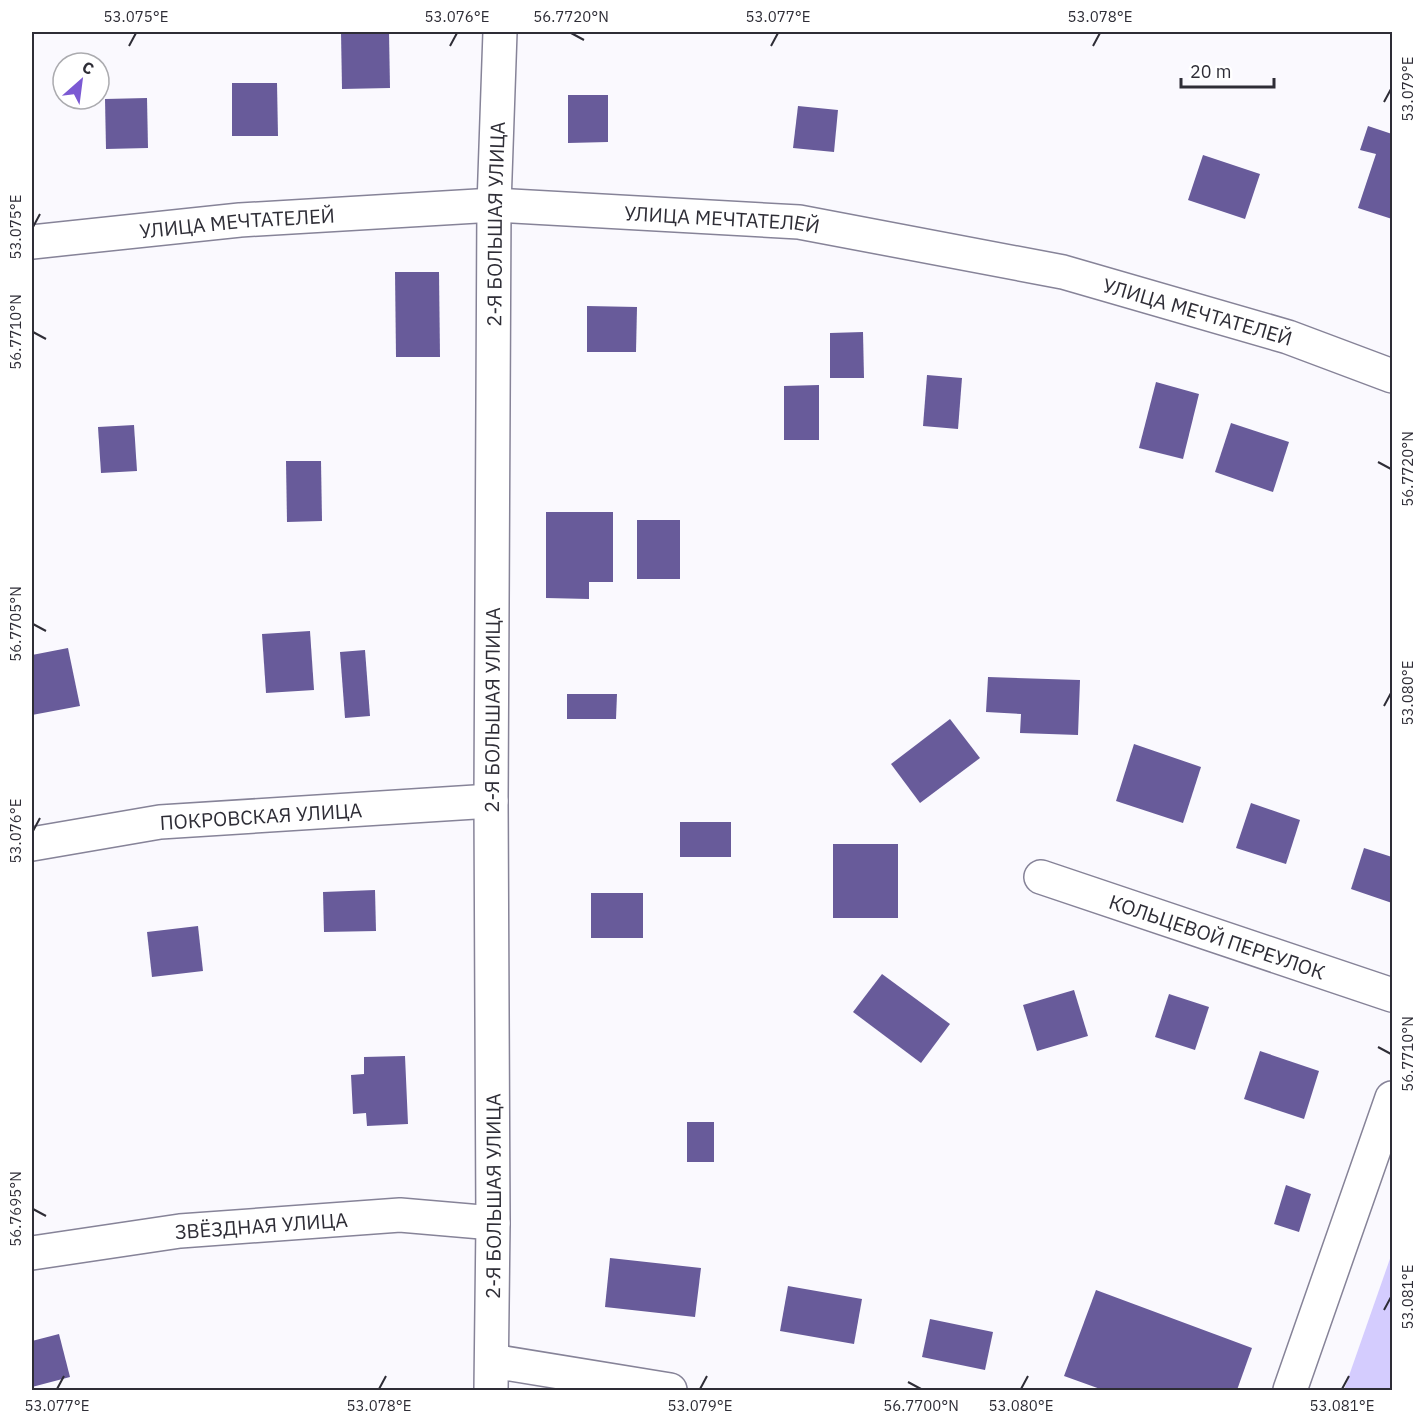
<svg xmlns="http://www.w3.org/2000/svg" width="1424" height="1422" viewBox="0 0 1424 1422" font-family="'IBM Plex Sans',sans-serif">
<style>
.green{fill:#d4ccfe}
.building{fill:#685b9a}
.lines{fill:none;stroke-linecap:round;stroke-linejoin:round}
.minor-casing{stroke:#868398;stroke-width:36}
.minor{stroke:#fff;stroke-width:33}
.ticks{fill:none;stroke:#2e2d36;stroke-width:2}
.labels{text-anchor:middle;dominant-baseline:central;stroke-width:6;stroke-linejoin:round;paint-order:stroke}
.street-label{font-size:20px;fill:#2e2d36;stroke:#fff}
.neatline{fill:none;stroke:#2e2d36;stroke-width:2}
.ticks-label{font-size:15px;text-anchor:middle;fill:#2e2d36}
</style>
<rect width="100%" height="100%" fill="#faf9fe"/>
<polygon class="green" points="1392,1253 1392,1390 1344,1390"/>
<g class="building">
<polygon points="341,32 389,32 390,88 342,89"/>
<polygon points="232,83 277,83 278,136 232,136"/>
<polygon points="568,95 608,95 608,142 568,143"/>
<polygon points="147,98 148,148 106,149 105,99"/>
<polygon points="798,106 838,110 834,152 793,148"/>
<polygon points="1368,126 1392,134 1392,219 1358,208 1376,154 1360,150"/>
<polygon points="1203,155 1260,174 1245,219 1188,200"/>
<polygon points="395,272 439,272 440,357 396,357"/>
<polygon points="587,306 637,307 636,352 587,352"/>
<polygon points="863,332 864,378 830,378 830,333"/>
<polygon points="927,375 962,378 958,429 923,426"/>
<polygon points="1156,382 1199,394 1183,459 1139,448"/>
<polygon points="819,385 819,440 784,440 784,386"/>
<polygon points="1231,423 1289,442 1273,492 1215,472"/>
<polygon points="134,425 137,471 101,473 98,427"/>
<polygon points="286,461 321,461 322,521 287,522"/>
<polygon points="546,512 613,512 613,582 589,582 589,599 546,598"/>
<rect x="637" y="520" width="43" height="59"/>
<polygon points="310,631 314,690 266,693 262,634"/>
<polygon points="68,648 80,706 32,715 32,655"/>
<polygon points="365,650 370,716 345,718 340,652"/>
<polygon points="988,677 1080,680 1078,735 1020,733 1021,714 986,712"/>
<polygon points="567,694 617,694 616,719 567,719"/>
<polygon points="950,719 980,758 920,803 891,764"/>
<polygon points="1134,744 1201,767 1183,823 1116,801"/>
<polygon points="1251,803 1300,820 1286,864 1236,848"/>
<rect x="680" y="822" width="51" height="35"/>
<rect x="833" y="844" width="65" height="74"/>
<polygon points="1364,848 1392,857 1392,903 1351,889"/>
<polygon points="375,890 376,931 324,932 323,892"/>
<rect x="591" y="893" width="52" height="45"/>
<polygon points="198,926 203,971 152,977 147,932"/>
<polygon points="882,974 950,1024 921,1063 853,1012"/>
<polygon points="1074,990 1088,1036 1037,1051 1023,1005"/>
<polygon points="1169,994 1209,1007 1195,1050 1155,1037"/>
<polygon points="1260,1051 1319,1071 1304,1119 1244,1099"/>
<polygon points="405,1056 408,1124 367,1126 366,1113 353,1114 351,1075 364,1074 364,1057"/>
<rect x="687" y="1122" width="27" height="40"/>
<polygon points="1286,1185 1311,1194 1299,1232 1274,1224"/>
<polygon points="610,1258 701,1268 695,1317 605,1307"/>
<polygon points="788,1286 862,1299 854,1344 780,1331"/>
<polygon points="1096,1290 1252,1348 1237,1390 1103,1390 1064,1376"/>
<polygon points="930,1319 993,1332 985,1370 922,1357"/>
<polygon points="59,1334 70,1377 32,1387 32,1341"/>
</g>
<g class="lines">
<defs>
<g id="minor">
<path id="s1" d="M32,242l208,-22 254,-15 305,17 264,50 225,65 104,39"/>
<path id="s2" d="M32,844l128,-22 331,-21"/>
<path id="s3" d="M1041,877l351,118"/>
<path id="s4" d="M32,1253l148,-22 220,-16 93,8"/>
<polyline points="492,1361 670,1390"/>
<path id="s5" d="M491,1390l2,-167 -2,-422 3,-596 6,-173"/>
<polyline points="1290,1390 1392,1098"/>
</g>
</defs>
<use href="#minor" class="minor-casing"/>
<use href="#minor" class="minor"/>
</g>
<path class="ticks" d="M571,33l13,7M129,46l7,-13M450,46l7,-13M771,46l7,-13M1093,46l7,-13M1384,102l7,-13M33,227l7,-13M33,332l13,7M1378,462l13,7M33,624l13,7M1384,706l7,-13M33,831l7,-13M1378,1047l13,7M33,1209l13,7M1384,1310l7,-13M908,1382l13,7M57,1389l7,-13M379,1389l7,-13M700,1389l7,-13M1021,1389l7,-13M1342,1389l7,-13"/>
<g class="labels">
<g class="street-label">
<text stroke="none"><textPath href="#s1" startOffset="692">УЛИЦА МЕЧТАТЕЛЕЙ</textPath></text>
<text stroke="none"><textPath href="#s1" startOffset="206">УЛИЦА МЕЧТАТЕЛЕЙ</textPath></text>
<text stroke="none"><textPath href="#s5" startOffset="1166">2-Я БОЛЬШАЯ УЛИЦА</textPath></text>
<text stroke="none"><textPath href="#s1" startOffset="1178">УЛИЦА МЕЧТАТЕЛЕЙ</textPath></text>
<text stroke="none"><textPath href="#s5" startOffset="680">2-Я БОЛЬШАЯ УЛИЦА</textPath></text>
<text stroke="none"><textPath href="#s2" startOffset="231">ПОКРОВСКАЯ УЛИЦА</textPath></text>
<text stroke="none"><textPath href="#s3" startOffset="186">КОЛЬЦЕВОЙ ПЕРЕУЛОК</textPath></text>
<text stroke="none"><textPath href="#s5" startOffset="194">2-Я БОЛЬШАЯ УЛИЦА</textPath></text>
<text stroke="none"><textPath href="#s4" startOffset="231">ЗВЁЗДНАЯ УЛИЦА</textPath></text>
</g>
</g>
<rect width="1424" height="1422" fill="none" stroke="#ffffff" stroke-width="66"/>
<g transform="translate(81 81) rotate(28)"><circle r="28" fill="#ffffff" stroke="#ababaf" stroke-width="1.5"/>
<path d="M0-4.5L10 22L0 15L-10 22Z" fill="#7b59d3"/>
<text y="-9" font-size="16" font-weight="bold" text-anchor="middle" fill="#2e2d36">С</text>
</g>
<path d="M1181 78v9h93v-9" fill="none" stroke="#2e2d36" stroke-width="3"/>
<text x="1190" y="78" font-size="18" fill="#2e2d36" stroke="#ffffff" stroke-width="4.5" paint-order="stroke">20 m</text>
<rect x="33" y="33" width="1358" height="1356" class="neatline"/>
<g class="ticks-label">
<text x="136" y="22">53.075°E</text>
<text x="457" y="22">53.076°E</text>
<text x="571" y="22">56.7720°N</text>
<text x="778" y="22">53.077°E</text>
<text x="1100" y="22">53.078°E</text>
<text transform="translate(1408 89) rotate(-90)" y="5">53.079°E</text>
<text transform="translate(16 227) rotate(-90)" y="5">53.075°E</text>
<text transform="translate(16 332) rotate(-90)" y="5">56.7710°N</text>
<text transform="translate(1408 469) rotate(-90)" y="5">56.7720°N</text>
<text transform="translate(16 624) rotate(-90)" y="5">56.7705°N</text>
<text transform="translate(1408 693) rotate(-90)" y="5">53.080°E</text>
<text transform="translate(16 831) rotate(-90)" y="5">53.076°E</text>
<text transform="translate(1408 1054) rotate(-90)" y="5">56.7710°N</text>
<text transform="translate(16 1209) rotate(-90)" y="5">56.7695°N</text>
<text transform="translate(1408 1297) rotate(-90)" y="5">53.081°E</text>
<text x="57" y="1411">53.077°E</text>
<text x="379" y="1411">53.078°E</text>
<text x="700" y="1411">53.079°E</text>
<text x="921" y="1411">56.7700°N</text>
<text x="1021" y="1411">53.080°E</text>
<text x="1342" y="1411">53.081°E</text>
</g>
</svg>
